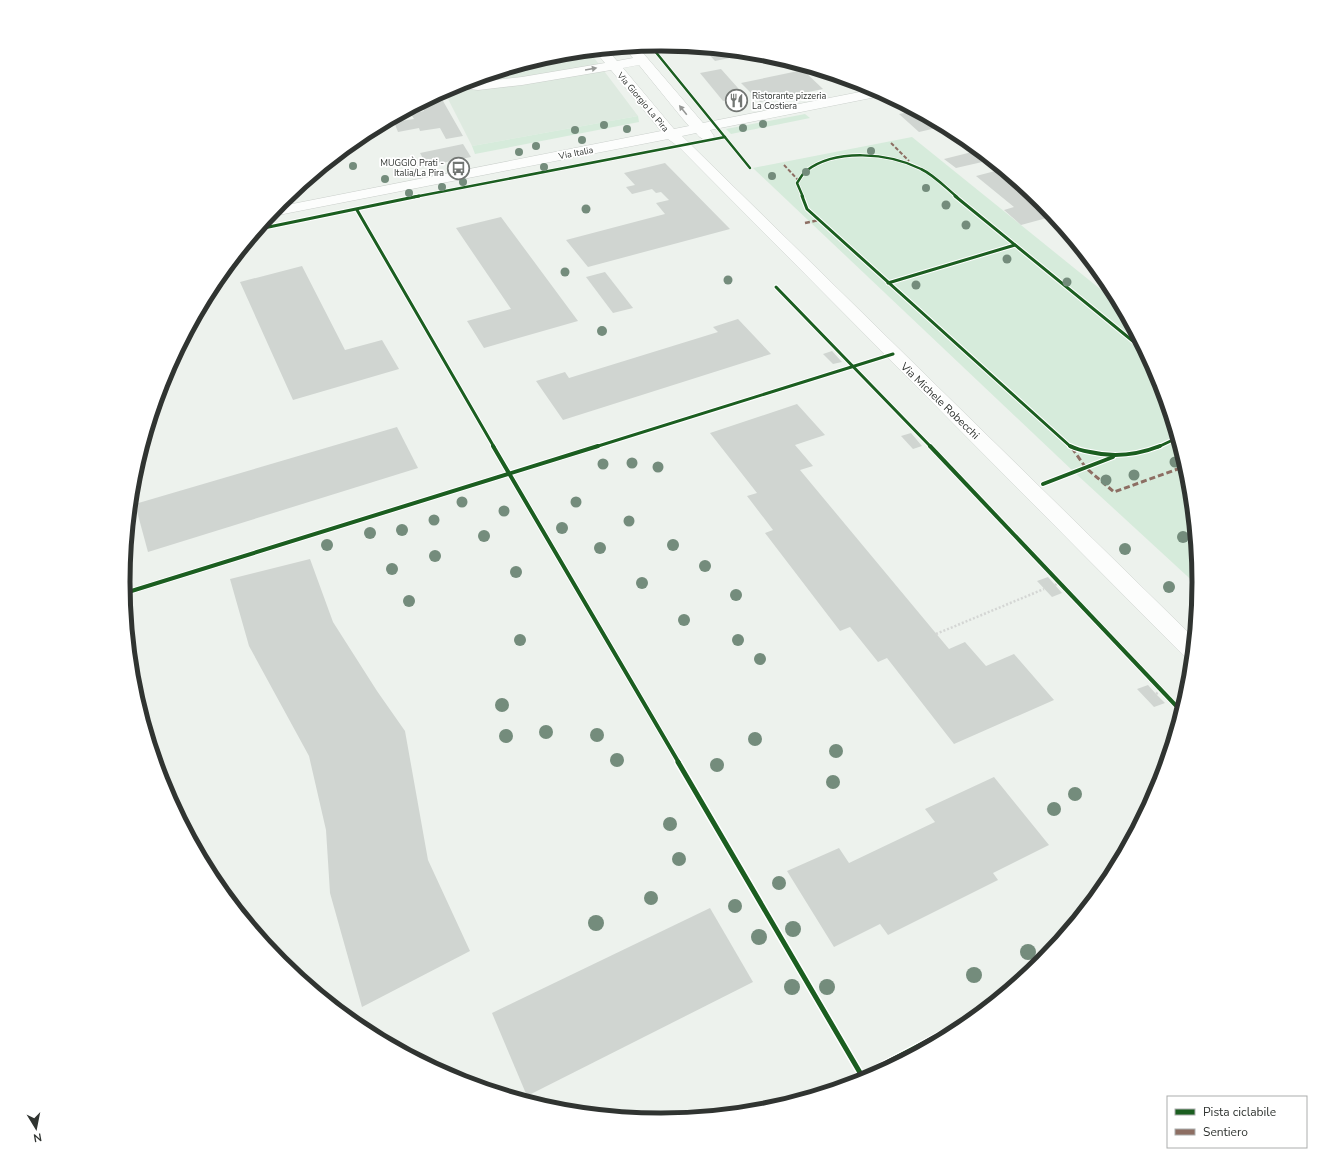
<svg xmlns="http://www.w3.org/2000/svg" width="1323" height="1164" viewBox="0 0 1323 1164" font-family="'Nunito Sans',sans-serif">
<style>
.built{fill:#deeae0}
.green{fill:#d6ebdb}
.building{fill:#d0d5d1}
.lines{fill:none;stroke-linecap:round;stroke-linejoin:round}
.minor-casing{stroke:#cbd0cc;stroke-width:1}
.path{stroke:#d4d6d4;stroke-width:2.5;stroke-dasharray:2 2;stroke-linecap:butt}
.minor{fill:#fcfdfc;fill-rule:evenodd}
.quiet-far2{stroke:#8d6e63;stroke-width:2;stroke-dasharray:4 2;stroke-linecap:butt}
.quiet-far1{stroke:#8d6e63;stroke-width:2.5;stroke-dasharray:5 2.5;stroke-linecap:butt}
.quiet{stroke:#8d6e63;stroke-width:3;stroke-dasharray:6 3;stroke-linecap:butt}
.cycleway-far3-casing{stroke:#fff;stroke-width:4}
.cycleway-far2-casing{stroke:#fff;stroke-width:5}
.cycleway-far1-casing{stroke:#fff;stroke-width:6}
.cycleway-casing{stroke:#fff;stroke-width:8}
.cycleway-far3{stroke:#1b5e20;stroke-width:2.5}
.cycleway-far2{stroke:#1b5e20;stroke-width:3}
.cycleway-far1{stroke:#1b5e20;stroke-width:4}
.cycleway{stroke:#1b5e20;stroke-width:5}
.tree{fill:#748c7c}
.oneway{fill:#969896}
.labels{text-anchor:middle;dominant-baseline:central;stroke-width:3.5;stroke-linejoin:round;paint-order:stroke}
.far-poi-label{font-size:9px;fill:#303431;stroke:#fff;text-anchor:start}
.far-street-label{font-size:9px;fill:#303431;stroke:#fff}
.street-label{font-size:11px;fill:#303431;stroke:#fff}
.rim{fill:none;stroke:#303431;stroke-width:5}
</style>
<rect width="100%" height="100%" fill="#edf2ed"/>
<polygon class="built" points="589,51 638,116 472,146 444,91 456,85 557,54"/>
<g class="green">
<polygon points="805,114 810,118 731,134 726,129"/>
<polygon points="638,116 639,122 475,154 472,146"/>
<polygon points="912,137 1120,305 1159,376 1189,477 1199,587 1074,472 753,168"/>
</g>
<g class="building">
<polygon points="703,48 739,52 735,53 739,56 715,61"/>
<polygon points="721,69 746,97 723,101 700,73"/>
<polygon points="803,70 823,89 760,102 741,83"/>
<polygon points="439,94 463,136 446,139 440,128 420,131 419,128 398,132 394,122 414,119 411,114 424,111 420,104"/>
<polygon points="915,111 945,126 919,132 899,114"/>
<polygon points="463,144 471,157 427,166 420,153"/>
<polygon points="980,150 991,160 956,168 944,159"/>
<polygon points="665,163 730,229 588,267 566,240 665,214 656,203 669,200 661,192 656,193 652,189 632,194 626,187 635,185 624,173"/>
<polygon points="1003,169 1042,202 1054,216 1021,225 1004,210 1014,207 976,176"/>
<polygon points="501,217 578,321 484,348 467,321 511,309 456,228"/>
<polygon points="302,266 345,350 382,340 399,369 293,400 240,282"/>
<polygon points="605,272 633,308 613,313 586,277"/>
<polygon points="738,319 771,354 563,420 536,381 565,372 569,378 718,332 713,327"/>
<polygon points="832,351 842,362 833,364 823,354"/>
<polygon points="797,404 825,435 795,445 813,466 800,470 949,649 965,642 986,666 1014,654 1054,700 954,744 887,658 878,662 850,627 840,631 765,533 773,530 747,496 757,493 710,433"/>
<polygon points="397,427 418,468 148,552 135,504"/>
<polygon points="911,433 922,446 913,449 901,436"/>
<polygon points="310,559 333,622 377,691 405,731 428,860 470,951 362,1007 330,893 326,830 309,756 249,646 230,579"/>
<polygon points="1048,577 1062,593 1052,597 1037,581"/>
<polygon points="1148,685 1156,694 1165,703 1154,707 1137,689"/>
<polygon points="994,777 1049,845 993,873 998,880 888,935 880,924 834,947 787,871 839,848 849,863 935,822 925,809"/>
<polygon points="710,908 753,982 527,1096 492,1013"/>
</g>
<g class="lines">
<defs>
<path id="minor" d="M637,46l66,77 172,-34 11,6 -176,35 4,6 -2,3c-8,2 -11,0 -16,-6l-14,3 512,502 -2,22 -7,-3 -506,-510 -11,-8 -400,78 9,-10 384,-76 -50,-61 -89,15 -44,5 -26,-3 17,-6 9,1 44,-5 83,-14 -10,-12 12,-2 10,12 16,-3 -8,-10zM639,65l43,53 7,8 -15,3 -51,-61z"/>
</defs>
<use href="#minor" class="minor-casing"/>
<g class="path">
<polyline points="1055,585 1060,582"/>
<polyline points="936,634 1044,589"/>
<polyline points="1156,694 1162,690"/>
</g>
<use href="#minor" class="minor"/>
<g class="quiet-far2">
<polyline points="891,143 909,161"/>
<polyline points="784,165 799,181"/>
</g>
<polyline class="quiet-far1" points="805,223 819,220"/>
<polyline class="quiet" points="1072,448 1086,468 1114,492 1186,466"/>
<defs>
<g id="cycleway-far3">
<polyline points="650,45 750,168"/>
<polyline points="414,197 725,137"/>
<path d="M803,197l-6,-14c3,-4 5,-9 9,-12 30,-23 83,-18 115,-2 13,6 25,19 36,28"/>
</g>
<g id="cycleway-far2">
<polyline points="802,196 807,209 1071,447"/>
<polyline points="955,196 1145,351"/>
<polyline points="357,210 494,447"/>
<polyline points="259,229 419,196"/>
<polyline points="888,283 1015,245"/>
<polyline points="776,287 931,447"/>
<polyline points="595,447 893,354"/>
<polyline points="1158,447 1177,438"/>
</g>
<g id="cycleway-far1">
<polyline points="493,446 679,763"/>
<polyline points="930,446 1182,712"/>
<path d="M1070,446c6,3 14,5 20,6 25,6 47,3 70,-6"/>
<polyline points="1043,484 1113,457"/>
<polyline points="125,593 598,446"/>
</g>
<g id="cycleway">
<polyline points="678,762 862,1076 840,1087"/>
<polyline points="862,1076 976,1016"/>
</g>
</defs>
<use href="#cycleway-far3" class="cycleway-far3-casing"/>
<use href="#cycleway-far2" class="cycleway-far2-casing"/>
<use href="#cycleway-far1" class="cycleway-far1-casing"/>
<use href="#cycleway" class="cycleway-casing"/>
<use href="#cycleway-far3" class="cycleway-far3"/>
<use href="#cycleway-far2" class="cycleway-far2"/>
<use href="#cycleway-far1" class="cycleway-far1"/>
<use href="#cycleway" class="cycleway"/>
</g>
<g class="tree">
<circle cx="763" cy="124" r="4"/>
<circle cx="604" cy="125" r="4"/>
<circle cx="743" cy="128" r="4"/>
<circle cx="627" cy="129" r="4"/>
<circle cx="575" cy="130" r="4"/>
<circle cx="582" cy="140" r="4"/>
<circle cx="536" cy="146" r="4"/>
<circle cx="871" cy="151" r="4"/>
<circle cx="519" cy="152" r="4"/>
<circle cx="353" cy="166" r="4"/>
<circle cx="544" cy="167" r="4"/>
<circle cx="806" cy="172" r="4"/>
<circle cx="772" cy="176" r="4"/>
<circle cx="385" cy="179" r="4"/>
<circle cx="463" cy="182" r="4"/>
<circle cx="442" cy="187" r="4"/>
<circle cx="926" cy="188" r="4"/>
<circle cx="409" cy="193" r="4"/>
<circle cx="946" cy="205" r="4.5"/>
<circle cx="586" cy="209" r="4.5"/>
<circle cx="966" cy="225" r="4.5"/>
<circle cx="1007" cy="259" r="4.5"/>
<circle cx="565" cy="272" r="4.5"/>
<circle cx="728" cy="280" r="4.5"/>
<circle cx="1067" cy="282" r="4.5"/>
<circle cx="916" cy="285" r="4.5"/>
<circle cx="602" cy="331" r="5"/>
<circle cx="1175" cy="462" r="5.5"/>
<circle cx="632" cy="463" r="5.5"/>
<circle cx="603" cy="464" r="5.5"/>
<circle cx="658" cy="467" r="5.5"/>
<circle cx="1134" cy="475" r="5.5"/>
<circle cx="1106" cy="480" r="5.5"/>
<circle cx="462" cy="502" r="5.5"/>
<circle cx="576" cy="502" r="5.5"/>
<circle cx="504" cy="511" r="5.5"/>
<circle cx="434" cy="520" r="5.5"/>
<circle cx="629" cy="521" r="5.5"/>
<circle cx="562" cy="528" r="6"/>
<circle cx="402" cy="530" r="6"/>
<circle cx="370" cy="533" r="6"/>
<circle cx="484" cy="536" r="6"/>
<circle cx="1183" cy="537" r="6"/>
<circle cx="327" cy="545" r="6"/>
<circle cx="673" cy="545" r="6"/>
<circle cx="600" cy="548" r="6"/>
<circle cx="1125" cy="549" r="6"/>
<circle cx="435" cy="556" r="6"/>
<circle cx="705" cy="566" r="6"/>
<circle cx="392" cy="569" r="6"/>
<circle cx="516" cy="572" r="6"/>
<circle cx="642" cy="583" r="6"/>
<circle cx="1169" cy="587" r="6"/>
<circle cx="736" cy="595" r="6"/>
<circle cx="409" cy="601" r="6"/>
<circle cx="684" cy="620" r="6"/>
<circle cx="520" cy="640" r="6"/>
<circle cx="738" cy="640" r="6"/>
<circle cx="760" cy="659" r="6"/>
<circle cx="502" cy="705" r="7"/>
<circle cx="546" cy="732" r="7"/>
<circle cx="597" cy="735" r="7"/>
<circle cx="506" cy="736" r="7"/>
<circle cx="755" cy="739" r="7"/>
<circle cx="836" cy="751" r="7"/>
<circle cx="617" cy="760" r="7"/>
<circle cx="717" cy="765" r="7"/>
<circle cx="833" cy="782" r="7"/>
<circle cx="1075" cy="794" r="7"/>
<circle cx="1054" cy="809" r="7"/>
<circle cx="670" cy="824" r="7"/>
<circle cx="679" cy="859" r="7"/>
<circle cx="779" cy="883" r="7"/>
<circle cx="651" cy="898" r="7"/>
<circle cx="735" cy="906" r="7"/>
<circle cx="596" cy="923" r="8"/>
<circle cx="793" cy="929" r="8"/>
<circle cx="759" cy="937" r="8"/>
<circle cx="1028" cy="952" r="8"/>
<circle cx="974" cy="975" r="8"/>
<circle cx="792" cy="987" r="8"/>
<circle cx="827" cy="987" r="8"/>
</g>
<defs><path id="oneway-solid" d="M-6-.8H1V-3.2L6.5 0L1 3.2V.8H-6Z"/></defs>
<g class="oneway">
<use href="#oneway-solid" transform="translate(591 69) rotate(-10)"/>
<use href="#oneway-solid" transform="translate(683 110) rotate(-129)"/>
</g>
<defs>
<symbol id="restaurant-ring" viewBox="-11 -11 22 22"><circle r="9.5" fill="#fff" stroke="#727673" stroke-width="1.5"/><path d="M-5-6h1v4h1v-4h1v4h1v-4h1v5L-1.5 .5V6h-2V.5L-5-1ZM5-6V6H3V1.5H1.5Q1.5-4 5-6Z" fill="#727673"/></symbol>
<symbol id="bus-ring" viewBox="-11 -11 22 22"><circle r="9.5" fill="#fff" stroke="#727673" stroke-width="1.5"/><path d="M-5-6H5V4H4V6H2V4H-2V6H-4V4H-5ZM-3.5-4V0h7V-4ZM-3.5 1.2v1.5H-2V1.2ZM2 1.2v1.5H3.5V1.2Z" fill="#727673"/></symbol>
</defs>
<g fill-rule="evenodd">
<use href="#restaurant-ring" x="724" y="88" width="25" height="25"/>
<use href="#bus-ring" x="446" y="156" width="25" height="25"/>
</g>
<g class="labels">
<g class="far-poi-label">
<text x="752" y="96">Ristorante pizzeria<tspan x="752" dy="10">La Costiera</tspan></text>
<text x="444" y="163" text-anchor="end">MUGGIÒ Prati -<tspan x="444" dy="10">Italia/La Pira</tspan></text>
</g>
<g class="far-street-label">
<text transform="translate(643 102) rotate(50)">Via Giorgio La Pira</text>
<text transform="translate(576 153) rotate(-11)">Via Italia</text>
</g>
<g class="street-label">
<text transform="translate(940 401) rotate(44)">Via Michele Robecchi</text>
</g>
</g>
<path d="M0 0H1323V1164H0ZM130 582a531 531 0 1 1 1062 0a531 531 0 1 1-1062 0Z" fill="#fff" fill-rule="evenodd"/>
<path class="rim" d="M130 582a531 531 0 1 1 1062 0a531 531 0 1 1-1062 0Z"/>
<rect x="1167" y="1096" width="140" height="52" fill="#ffffff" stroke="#acaead"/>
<rect x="1175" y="1109" width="20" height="6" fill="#1b5e20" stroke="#acaead"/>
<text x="1203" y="1116" font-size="12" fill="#303431">Pista ciclabile</text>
<rect x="1175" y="1129" width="20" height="6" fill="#8d6e63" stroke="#acaead"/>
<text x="1203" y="1136" font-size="12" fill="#303431">Sentiero</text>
<g transform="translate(36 1128) rotate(170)" stroke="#ffffff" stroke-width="3" paint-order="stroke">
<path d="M0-3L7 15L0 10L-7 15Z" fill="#303431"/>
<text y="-6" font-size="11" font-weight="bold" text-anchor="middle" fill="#303431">N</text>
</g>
</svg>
